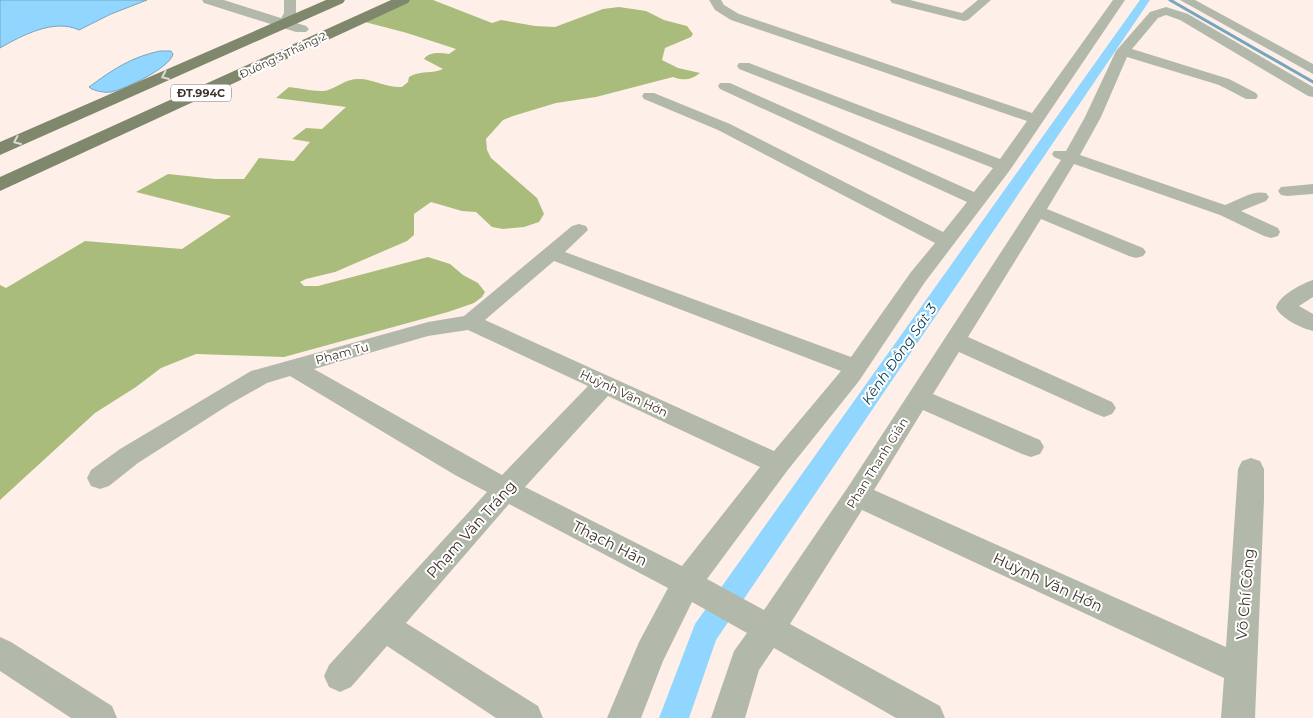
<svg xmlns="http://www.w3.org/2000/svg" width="1313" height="718" viewBox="0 0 1313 718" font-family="Montserrat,sans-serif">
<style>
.forest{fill:#a9bc7c}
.water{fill:#91d6fe;stroke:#78a5be}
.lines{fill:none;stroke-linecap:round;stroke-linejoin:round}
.stream{stroke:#78a5be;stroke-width:3}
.canal{fill:#91d6fe;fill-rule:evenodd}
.minor{fill:#b3b9aa;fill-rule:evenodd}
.tertiary{fill:#b3b9aa;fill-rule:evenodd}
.primary{fill:#7f886d;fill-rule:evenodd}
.oneway{stroke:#d9dbd3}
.labels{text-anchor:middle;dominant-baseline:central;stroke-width:4;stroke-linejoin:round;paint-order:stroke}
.far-street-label{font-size:11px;fill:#3f322a;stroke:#fff}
.shield{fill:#fff;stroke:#79706a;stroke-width:1}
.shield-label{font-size:11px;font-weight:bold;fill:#3f322a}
.street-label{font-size:12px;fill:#3f322a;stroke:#fff}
.water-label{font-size:14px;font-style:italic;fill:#04405a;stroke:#fff}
.near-street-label{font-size:15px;fill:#3f322a;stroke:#fff}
</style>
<rect width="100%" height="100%" fill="#fef0e8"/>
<path class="forest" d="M410,0h23l59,23 9,-3 34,6 20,1 48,-18 16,-2 27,4 18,9 23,6 6,8 -2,3 -26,11 -3,12 16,8 22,5c-8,7 -17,8 -27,4l-77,20 -40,6 -43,13 -10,4 -17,19 1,11 4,8 46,40 7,16 -5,8 -15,5 -21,2 -11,-2 -16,-15 -14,-1 -31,-9 -17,12v21l-7,6 -72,31 -29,7 -6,3 4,4h14l110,-29 22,7 13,11 15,8 7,9 -3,5 -8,6 -26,9 -164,45 -88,-3 -35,14 -25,19 -41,26 -95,87v-215l6,3 79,-47 97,8 49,-33 -95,-24 32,-18 47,5h29l15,-21 35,3 16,-19 -18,-3 14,-11 16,1 24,-22 -70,-9 13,-11c10,1 31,6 39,3 12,-4 18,-12 33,-11 14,1 27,9 41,8l6,-5 1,-5c12,-7 23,-3 34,-8l-19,-10c6,-8 16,-6 25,-5l7,-5 -49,-16 -42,-11z"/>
<g class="water">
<path d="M0,0h147l-36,14 -32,16c-25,-12 -58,6 -79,18z"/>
<path d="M160,51h11l2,3c-3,14 -48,35 -62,38 -6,1 -18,-1 -22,-5 23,-17 42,-30 71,-36z"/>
</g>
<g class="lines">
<polyline class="stream" points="1170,0 1313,82"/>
<polygon class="canal" points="1140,0 1150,0 716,640 689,718 659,718 695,624"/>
<g class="minor">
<polygon points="284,0 296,0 296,13 288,27 284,28 278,24 284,13"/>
<path d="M709,0h12l3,5 15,9 293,99 81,-113h12l-115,170 -85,112 -66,99 -72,90 -80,108 57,31 84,-123 213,-327 -7,-3 -2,-3 2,-3h12l19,-34 31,-66 34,-39 16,-5 22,7 125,73v10l-5,-1 -128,-76 -14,-5 -8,3 -26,31 97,30 27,14 2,3 -2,3h-10l-27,-14 -92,-28 -26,60 -21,38 145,50c13,-5 28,-15 41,-12l3,4 -3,4 -25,10 37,17 2,4 -2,4 -7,2 -7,-2 -44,-21 -146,-51 -27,45 96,39 3,4 -3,4 -7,2 -7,-2 -88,-37 -73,118 144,65 4,6 -4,6 -8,3 -8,-3 -137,-62 -26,42 107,46 4,7 -4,7 -9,3 -9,-3 -99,-44 -49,80 352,157 12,-178 4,-8 9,-3 9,3 4,8v31l-9,218h-34l3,-40 -362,-168 -72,114 150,82 5,12h-49l-122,-70 -15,22 -14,48h-34l23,-67 13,-18 -55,-31 -29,59 -22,57h-34l32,-76 29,-54 -159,-84 -103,119 132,83 5,12h-47l-109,-72 -36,41 -11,5 -11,-5 -5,-11 5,-11 158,-173 -32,-17 -165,-99 -23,7 -37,21 -92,59 -29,23 -9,3 -9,-3 -4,-8 4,-8 29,-21 131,-78 177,-49 36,-6 108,-90 7,-2 7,2 2,4 -23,22 286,105 60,-85 24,-29 -217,-113 -74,-31 -2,-3 2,-3h10l76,31 213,108 24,-30 -247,-113 -2,-3 2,-3h10l244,109 19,-24 -254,-99 -2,-3 2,-3h10l251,96 27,-38 -296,-101 -16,-10zM554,261l287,110 -67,80 -289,-131zM468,330l120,56 -86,89 -188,-106 114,-33zM608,396l152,71 -78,99 -157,-79z"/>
<polygon points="890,0 910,0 962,13 978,0 991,0 968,20 964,21 892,3"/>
<polygon points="1180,0 1195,0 1313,64 1313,74"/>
<polygon points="1313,184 1313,194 1287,196 1281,195 1278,191 1281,187"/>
<path d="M1313,280v17l-14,9 14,8v17c-12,-3 -31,-12 -37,-23 2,-12 25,-24 37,-28z"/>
<polygon points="0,637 11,642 112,706 117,718 71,718 0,671"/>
</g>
<polygon class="tertiary" points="202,0 224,0 306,26 309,29 306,32 296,32 204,3"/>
<g class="primary">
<polygon points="326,0 345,0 343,3 0,155 0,142"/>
<polygon points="391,0 410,0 408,3 0,191 0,177"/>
</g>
</g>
<defs><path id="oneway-chevron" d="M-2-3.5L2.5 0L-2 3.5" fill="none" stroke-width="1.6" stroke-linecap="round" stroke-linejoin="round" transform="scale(1.25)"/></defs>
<g class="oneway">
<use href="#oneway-chevron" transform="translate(165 76) rotate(156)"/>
<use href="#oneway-chevron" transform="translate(17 141) rotate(156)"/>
</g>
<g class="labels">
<g class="far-street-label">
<text transform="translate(283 55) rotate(-25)">Đường 3 Tháng 2</text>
</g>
<rect class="shield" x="171" y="84.5" width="60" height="17" rx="4"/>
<g class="shield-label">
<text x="201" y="93">ĐT.994C</text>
</g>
<g class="street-label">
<text transform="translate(342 353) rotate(-15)">Phạm Tu</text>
<text transform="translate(624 393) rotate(25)">Huỳnh Văn Hớn</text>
<text transform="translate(877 463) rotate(-58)">Phan Thanh Giản</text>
</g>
<g class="water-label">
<text transform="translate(899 354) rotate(-55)">Kênh Đồng Sát 3</text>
</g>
<g class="near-street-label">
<text transform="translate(471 529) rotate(-48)">Phạm Văn Tráng</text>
<text transform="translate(610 543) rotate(27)">Thạch Hãn</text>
<text transform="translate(1048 582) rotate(25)">Huỳnh Văn Hớn</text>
<text transform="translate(1245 594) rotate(-85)">Võ Chí Công</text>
</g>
</g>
</svg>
